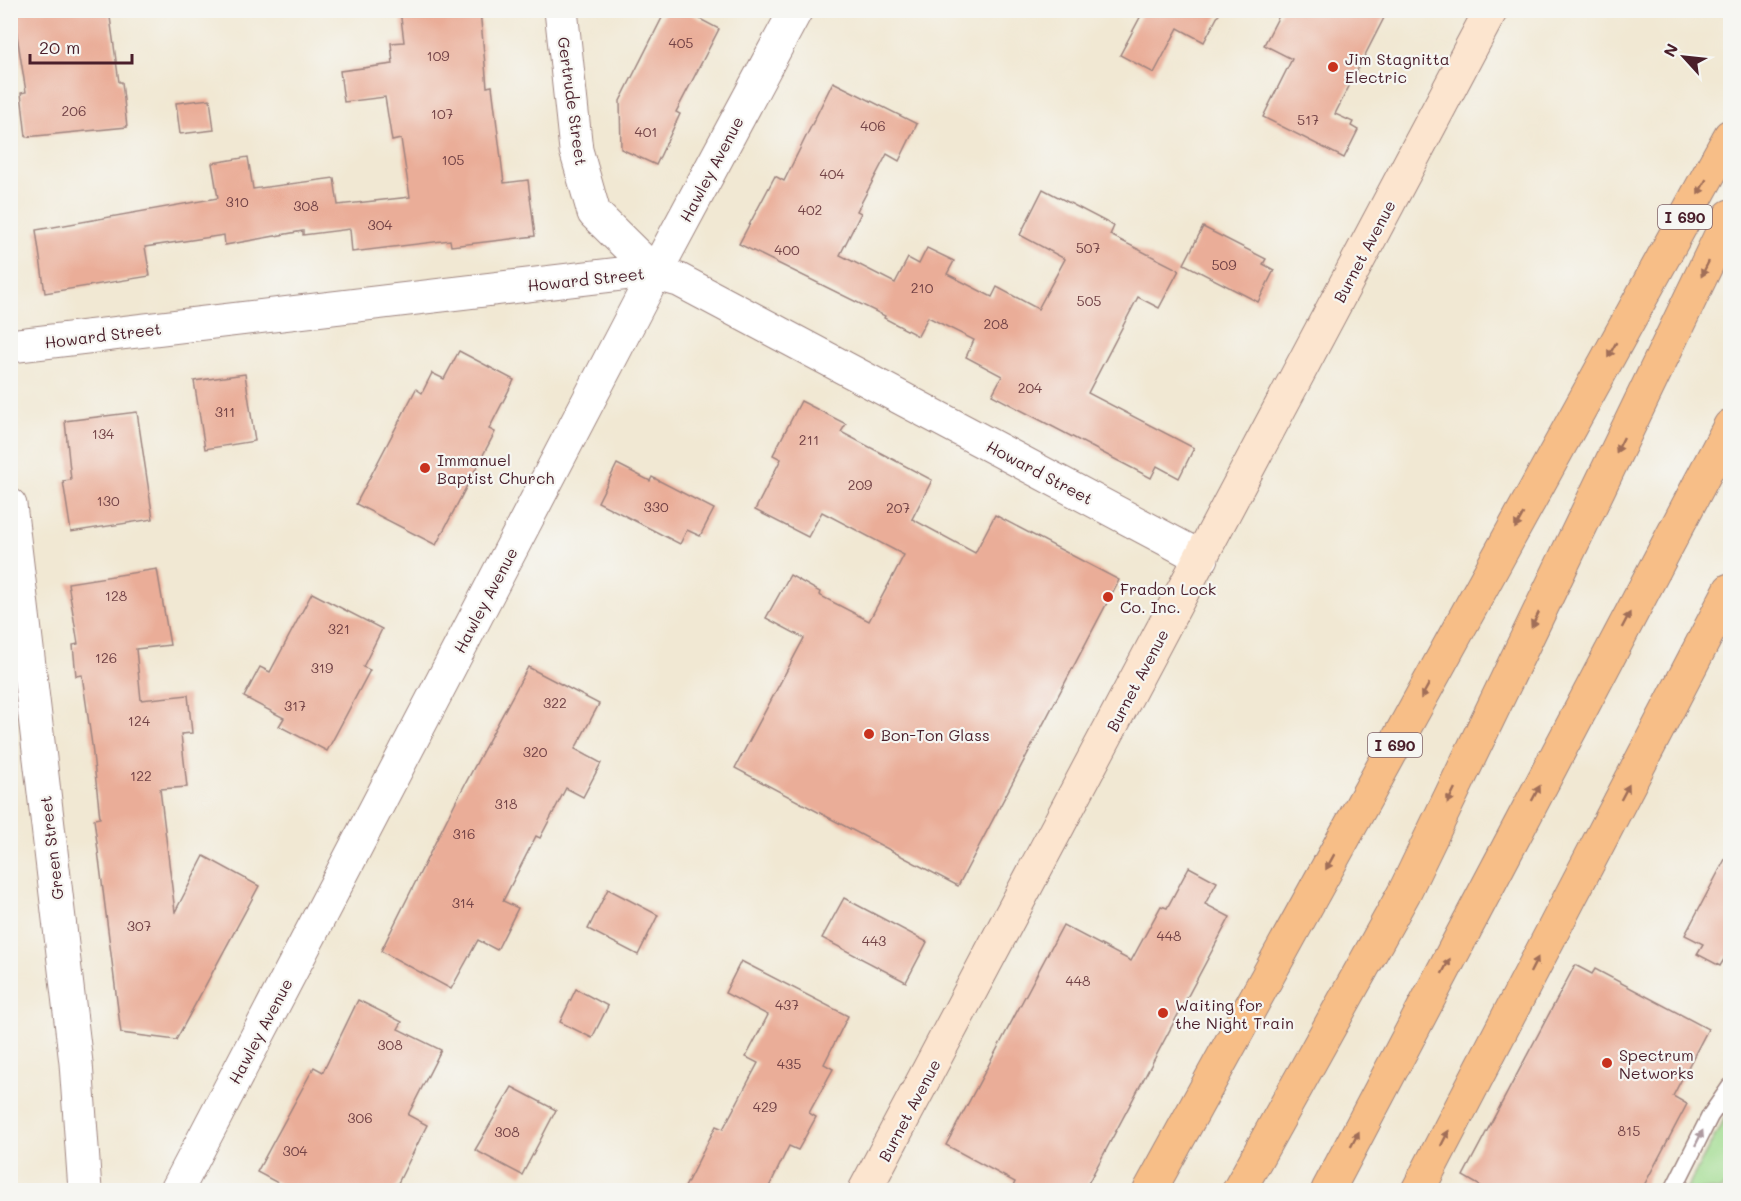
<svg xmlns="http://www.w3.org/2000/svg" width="1741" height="1201" viewBox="0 0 1741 1201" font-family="Mali,sans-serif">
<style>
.green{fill:#a1dc90;stroke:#767e5e;stroke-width:1.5}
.building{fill:#eaad98}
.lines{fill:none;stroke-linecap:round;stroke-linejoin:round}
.lane-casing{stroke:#9e847f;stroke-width:19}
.street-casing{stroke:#9e847f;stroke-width:35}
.secondary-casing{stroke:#9e847f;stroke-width:35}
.highway-casing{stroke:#9e847f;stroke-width:35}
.lane{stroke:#fff;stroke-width:16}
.street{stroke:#fff;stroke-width:33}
.secondary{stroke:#fce5cf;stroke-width:33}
.highway{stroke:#f7be87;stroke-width:33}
.oneway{fill:#a06e59}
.oneway2{fill:#ae9aa0}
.poi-dot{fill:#c8321e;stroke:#f6f6f2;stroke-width:2}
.labels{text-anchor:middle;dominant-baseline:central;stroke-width:4.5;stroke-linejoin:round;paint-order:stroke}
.number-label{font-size:14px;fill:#724246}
.shield{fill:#f6f6f2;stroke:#7e6067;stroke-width:1.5}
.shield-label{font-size:15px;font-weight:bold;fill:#4a1f2b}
.poi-label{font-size:16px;fill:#4a1f2b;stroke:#f6f6f2;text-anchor:start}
.street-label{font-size:16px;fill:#4a1f2b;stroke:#f6f6f2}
</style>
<rect width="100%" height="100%" fill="#f6f6f2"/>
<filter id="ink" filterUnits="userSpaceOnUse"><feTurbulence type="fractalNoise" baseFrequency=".0167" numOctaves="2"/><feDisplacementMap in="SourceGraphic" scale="12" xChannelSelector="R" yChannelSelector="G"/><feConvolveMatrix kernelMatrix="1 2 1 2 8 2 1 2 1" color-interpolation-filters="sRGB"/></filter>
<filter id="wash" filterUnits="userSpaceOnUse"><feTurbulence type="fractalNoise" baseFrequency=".008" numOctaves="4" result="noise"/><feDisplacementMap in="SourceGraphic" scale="24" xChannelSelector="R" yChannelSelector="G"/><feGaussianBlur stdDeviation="1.35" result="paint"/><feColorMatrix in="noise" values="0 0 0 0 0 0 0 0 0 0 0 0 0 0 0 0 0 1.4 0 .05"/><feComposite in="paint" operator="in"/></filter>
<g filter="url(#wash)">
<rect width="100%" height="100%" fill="#f1e8d3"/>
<polygon class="green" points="1730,1108 1730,1174 1722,1190 1686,1190"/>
<g id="blocks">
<g class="building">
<polygon points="13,10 109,10 119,82 122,82 127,127 26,137 21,93 26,92"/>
<polygon points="400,10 480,10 487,87 492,86 504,183 528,180 535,236 451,246 450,240 352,252 350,229 303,235 303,231 225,245 224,235 145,247 150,276 45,293 36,230 218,198 212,163 248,157 253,189 334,178 338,205 410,197 401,139 392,141 385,97 344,102 340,71 393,64 391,43 404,42"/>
<polygon points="666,10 683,10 719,29 676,112 680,114 656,165 621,149 620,101"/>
<polygon points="1144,10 1221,10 1204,42 1178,28 1154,73 1120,55"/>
<polygon points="1282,10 1388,10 1335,114 1353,122 1351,126 1358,130 1344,158 1263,117 1292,59 1264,45"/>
<polygon points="833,82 917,124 899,161 887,154 857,211 861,213 840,255 895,283 908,258 919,264 927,248 954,261 947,274 992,297 997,287 1038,309 1065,259 1020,235 1043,189 1114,226 1110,235 1179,270 1159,308 1138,297 1088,393 1194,448 1179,478 1157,466 1151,478 992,395 1002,376 966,357 974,340 928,317 918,336 884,318 885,316 739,244 775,176 784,181"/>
<polygon points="210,99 214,130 180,134 176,103"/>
<polygon points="1203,227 1266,259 1263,264 1274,270 1258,302 1184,264"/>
<polygon points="459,351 514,380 489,429 495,432 436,545 356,504 416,389 422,393 432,373 444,379"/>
<polygon points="245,374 255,441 205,449 194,381"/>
<polygon points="801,401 846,424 841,432 932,480 912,519 975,553 995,515 1119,580 958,886 735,768 804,638 766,618 790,575 820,592 819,595 869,621 904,555 822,512 808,537 755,510 781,459 773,455"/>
<polygon points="137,412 153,519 71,532 63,481 71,480 65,421"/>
<polygon points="617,464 650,481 652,477 714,509 700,536 687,530 680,544 598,502"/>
<polygon points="157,569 170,645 136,649 141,700 188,695 192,733 181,734 187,787 160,789 175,912 204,856 259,886 176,1040 121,1033 94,819 100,818 92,745 82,675 76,676 73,645 78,644 68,583"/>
<polygon points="312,593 382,629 363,667 370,670 327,751 279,726 284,718 244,697 260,667 270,672"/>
<polygon points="528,667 599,704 575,749 601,763 583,797 566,788 540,838 536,836 503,901 518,908 497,950 478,940 451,989 381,951 456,801"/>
<polygon points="1731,848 1731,959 1726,956 1720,966 1697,954 1703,944 1685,935"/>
<polygon points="1189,867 1217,882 1205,904 1230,917 1084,1191 1011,1191 1015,1182 946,1145 1063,925 1131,961 1161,906 1167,908"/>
<polygon points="608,889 658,915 638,955 588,929"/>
<polygon points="844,898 927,942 906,982 822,938"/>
<polygon points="741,961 848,1016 824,1064 833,1069 809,1113 816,1117 798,1150 789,1146 767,1191 683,1191 716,1126 723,1129 758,1063 746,1057 768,1015 725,993"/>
<polygon points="1575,965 1592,974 1595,969 1708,1029 1673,1096 1687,1104 1641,1191 1489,1191 1463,1176"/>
<polygon points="576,989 608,1006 592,1038 560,1022"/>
<polygon points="358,1000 402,1022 398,1029 441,1050 408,1115 427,1125 394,1191 293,1191 257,1172 314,1067 323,1072"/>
<polygon points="512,1087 556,1110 522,1175 475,1150"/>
</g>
</g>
</g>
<g filter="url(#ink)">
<use href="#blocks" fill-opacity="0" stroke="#9e847f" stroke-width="1.5"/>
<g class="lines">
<defs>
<polyline id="lane" points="1673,1190 1710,1116 1730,1087"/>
<g id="street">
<polyline points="561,10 576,150 594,213 655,273"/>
<polyline points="10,346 646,271 679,280 1202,558"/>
<polyline points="10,505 76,1063 85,1190"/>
<polyline points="177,1190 655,273 796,10"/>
</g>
<polyline id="secondary" points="865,1190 1491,10"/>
<g id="highway">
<polyline points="1150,1190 1730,136"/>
<polyline points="1239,1190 1404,893 1730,216"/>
<polyline points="1328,1190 1730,426"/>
<polyline points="1418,1190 1730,590"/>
</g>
</defs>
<use href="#lane" class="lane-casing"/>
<use href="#street" class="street-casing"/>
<use href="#secondary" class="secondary-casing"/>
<use href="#highway" class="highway-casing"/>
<use href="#lane" class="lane"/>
<use href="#street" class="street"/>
<use href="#secondary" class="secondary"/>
<use href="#highway" class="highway"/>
</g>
<defs><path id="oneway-solid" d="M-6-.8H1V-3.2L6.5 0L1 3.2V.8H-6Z" transform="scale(1.5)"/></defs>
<g class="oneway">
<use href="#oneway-solid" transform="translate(1702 187) rotate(119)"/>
<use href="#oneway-solid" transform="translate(1705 269) rotate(116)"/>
<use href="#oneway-solid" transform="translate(1612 350) rotate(119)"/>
<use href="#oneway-solid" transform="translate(1620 445) rotate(116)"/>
<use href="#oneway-solid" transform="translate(1519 521) rotate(119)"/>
<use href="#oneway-solid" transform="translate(1535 620) rotate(116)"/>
<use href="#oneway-solid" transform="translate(1626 620) rotate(-62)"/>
<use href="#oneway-solid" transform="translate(1425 691) rotate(119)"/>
<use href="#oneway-solid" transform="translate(1625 792) rotate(-62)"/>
<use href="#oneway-solid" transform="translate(1536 793) rotate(-62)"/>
<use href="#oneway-solid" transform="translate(1451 796) rotate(116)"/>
<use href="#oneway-solid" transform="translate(1330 862) rotate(119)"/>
<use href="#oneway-solid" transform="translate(1534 965) rotate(-63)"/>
<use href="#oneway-solid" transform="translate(1446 966) rotate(-62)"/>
<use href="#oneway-solid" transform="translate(1445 1138) rotate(-63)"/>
<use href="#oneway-solid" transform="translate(1355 1139) rotate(-62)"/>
</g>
<use class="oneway2" href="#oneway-solid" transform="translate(1699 1138) rotate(-64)"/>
</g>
<g class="poi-dot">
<circle cx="1333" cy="67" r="6"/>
<circle cx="425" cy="468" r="6"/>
<circle cx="1108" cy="597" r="6"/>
<circle cx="869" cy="734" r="6"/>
<circle cx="1163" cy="1013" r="6"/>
<circle cx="1607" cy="1063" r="6"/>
</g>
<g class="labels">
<g class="number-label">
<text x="681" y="42">405</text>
<text x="438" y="55">109</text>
<text x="74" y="110">206</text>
<text x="442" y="113">107</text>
<text x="1308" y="119">517</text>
<text x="873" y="125">406</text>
<text x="646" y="131">401</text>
<text x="453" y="159">105</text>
<text x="832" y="173">404</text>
<text x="237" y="201">310</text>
<text x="306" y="205">308</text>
<text x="810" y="209">402</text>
<text x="380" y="224">304</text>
<text x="1088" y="247">507</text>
<text x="787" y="249">400</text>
<text x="1224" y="264">509</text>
<text x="922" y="287">210</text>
<text x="1089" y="300">505</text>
<text x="996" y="323">208</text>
<text x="1030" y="387">204</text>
<text x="225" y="411">311</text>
<text x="103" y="433">134</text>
<text x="809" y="439">211</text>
<text x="860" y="484">209</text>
<text x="108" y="500">130</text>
<text x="656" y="506">330</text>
<text x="898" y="507">207</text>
<text x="116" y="595">128</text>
<text x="339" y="628">321</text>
<text x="106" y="657">126</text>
<text x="322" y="667">319</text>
<text x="555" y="702">322</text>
<text x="295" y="705">317</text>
<text x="139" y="720">124</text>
<text x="535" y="751">320</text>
<text x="141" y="775">122</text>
<text x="506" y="803">318</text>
<text x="464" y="833">316</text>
<text x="463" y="902">314</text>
<text x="139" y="925">307</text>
<text x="1169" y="935">448</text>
<text x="874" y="940">443</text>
<text x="1078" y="980">448</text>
<text x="787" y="1004">437</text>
<text x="390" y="1044">308</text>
<text x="789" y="1063">435</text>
<text x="765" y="1106">429</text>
<text x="360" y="1117">306</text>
<text x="1629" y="1130">815</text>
<text x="507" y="1131">308</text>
<text x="295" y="1150">304</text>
</g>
<g class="shield">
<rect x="1658" y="205" width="54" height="24" rx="4.5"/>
<rect x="1368" y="733" width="54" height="24" rx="4.5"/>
</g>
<g class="shield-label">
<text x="1685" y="217">I 690</text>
<text x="1395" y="745">I 690</text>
</g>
<g class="poi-label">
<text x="1345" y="58">Jim Stagnitta<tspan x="1345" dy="18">Electric</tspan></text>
<text x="437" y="459">Immanuel<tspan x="437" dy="18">Baptist Church</tspan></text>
<text x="1120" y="588">Fradon Lock<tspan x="1120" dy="18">Co. Inc.</tspan></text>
<text x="881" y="734">Bon-Ton Glass</text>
<text x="1175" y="1004">Waiting for<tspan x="1175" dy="18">the Night Train</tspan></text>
<text x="1619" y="1054">Spectrum<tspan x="1619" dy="18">Networks</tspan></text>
</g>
<g class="street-label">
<text transform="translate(573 101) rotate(82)">Gertrude Street</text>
<text transform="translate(711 169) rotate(-62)">Hawley Avenue</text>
<text transform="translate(1364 251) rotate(-62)">Burnet Avenue</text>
<text transform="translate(586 279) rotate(-6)">Howard Street</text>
<text transform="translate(103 335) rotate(-7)">Howard Street</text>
<text transform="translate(1040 472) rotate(28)">Howard Street</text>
<text transform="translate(485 600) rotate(-62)">Hawley Avenue</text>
<text transform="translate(1137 680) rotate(-62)">Burnet Avenue</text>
<text transform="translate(51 848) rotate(-97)">Green Street</text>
<text transform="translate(260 1031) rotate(-62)">Hawley Avenue</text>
<text transform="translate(909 1110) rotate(-62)">Burnet Avenue</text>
</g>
</g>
<rect width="1741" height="1201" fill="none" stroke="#f6f6f2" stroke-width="36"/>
<g transform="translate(1684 57) rotate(297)" stroke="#f6f6f2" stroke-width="4.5" paint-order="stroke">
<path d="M0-4.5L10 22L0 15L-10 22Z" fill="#4a1f2b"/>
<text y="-9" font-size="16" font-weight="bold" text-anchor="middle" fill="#4a1f2b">N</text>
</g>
<path d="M30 54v9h102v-9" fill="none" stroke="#4a1f2b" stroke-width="3"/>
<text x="39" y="54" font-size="18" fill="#4a1f2b" stroke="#f6f6f2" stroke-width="4.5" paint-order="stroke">20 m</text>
</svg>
